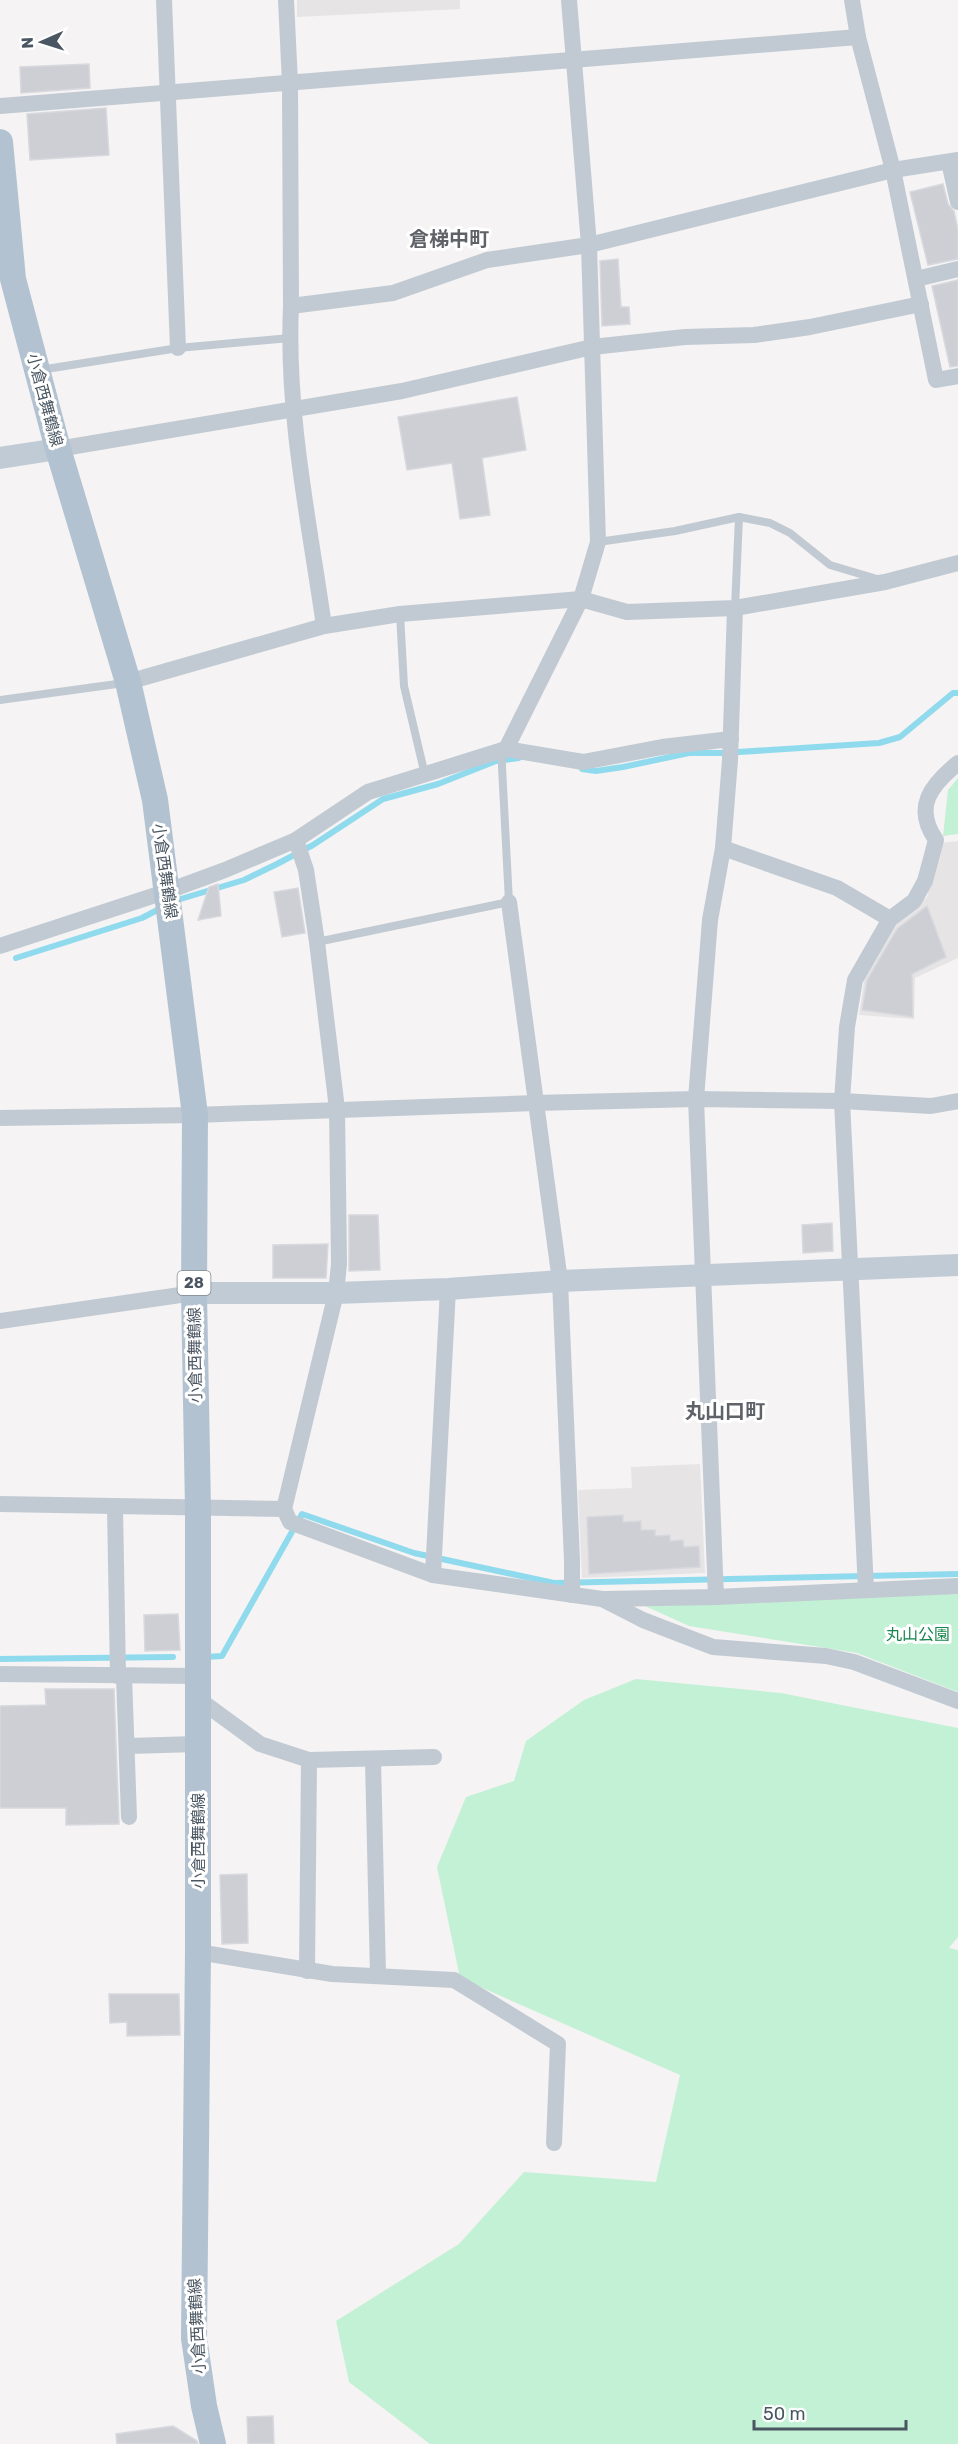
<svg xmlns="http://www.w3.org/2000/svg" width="958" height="2444" viewBox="0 0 958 2444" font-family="Rubik,'Noto Sans JP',sans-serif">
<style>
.education{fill:#e6e4e5}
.green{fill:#c3f1d5}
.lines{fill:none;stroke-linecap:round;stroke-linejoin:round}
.stream{stroke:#90daee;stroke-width:6}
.building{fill:#cdcfd5;stroke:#d7d9de;stroke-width:1.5}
.lane{stroke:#c1cad2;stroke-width:8}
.street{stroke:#c1cad2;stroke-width:16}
.secondary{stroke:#c1cbd6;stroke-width:22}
.primary{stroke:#b3c2d1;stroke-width:26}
.labels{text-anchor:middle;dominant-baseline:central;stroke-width:6;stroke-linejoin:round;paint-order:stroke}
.shield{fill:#fff;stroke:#808990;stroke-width:1.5}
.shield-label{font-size:15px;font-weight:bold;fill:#4a5661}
.street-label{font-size:16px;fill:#4a5661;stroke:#fff}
.park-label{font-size:16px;fill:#17864f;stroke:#fff}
.quarter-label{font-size:20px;font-weight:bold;fill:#5f6368;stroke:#fff}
</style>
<rect width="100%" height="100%" fill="#f5f3f3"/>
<g class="education">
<polygon points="297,0 460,0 460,9 297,17"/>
<polygon points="958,841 958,958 915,978 914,1019 859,1015 866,967 895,924 927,897 940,843"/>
<polygon points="700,1464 705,1573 582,1578 578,1490 632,1488 631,1467"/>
</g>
<g class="green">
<polygon points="958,778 958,834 943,836 948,790"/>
<polygon points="958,1592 958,1692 857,1653 689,1626 643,1605"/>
<polygon points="636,1679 781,1693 958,1728 958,1937 949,1948 958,1950 958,2444 430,2444 349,2382 336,2321 459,2244 524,2172 656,2182 680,2075 460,1978 437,1867 466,1797 514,1781 526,1741 584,1700"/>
</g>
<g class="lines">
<g class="stream">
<polyline points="582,769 596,771 623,767 689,753 723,753 879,743 900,737 953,693 958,693"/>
<polyline points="174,901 244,880 277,864 313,845 383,799 438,784 496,761 519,758"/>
<polyline points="16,958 142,918 163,907"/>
<polyline points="205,1657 222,1656 302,1514 414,1553 554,1583 958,1574"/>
<polyline points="0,1659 173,1657"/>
</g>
</g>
<g class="building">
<polygon points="89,64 90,88 21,93 20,67"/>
<polygon points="106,108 109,155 30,160 27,114"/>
<polygon points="943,184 948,204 954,211 958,230 958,259 928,265 910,192"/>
<polygon points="618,259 621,307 629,307 630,324 602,326 600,261"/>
<polygon points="958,280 958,366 950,367 932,286"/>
<polygon points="517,397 526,450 482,458 490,515 460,519 452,463 407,470 398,417"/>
<polygon points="218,884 221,916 198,920 209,887"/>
<polygon points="298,888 305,933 282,937 274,892"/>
<polygon points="927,906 946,957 912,974 913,1017 862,1010 867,980 897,929"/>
<polygon points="349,1215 378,1215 380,1270 349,1271"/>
<polygon points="832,1223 833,1251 803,1253 802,1225"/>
<polygon points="328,1244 326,1278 273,1278 273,1245"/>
<polygon points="623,1515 623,1522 641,1521 641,1530 655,1530 655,1536 670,1535 670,1541 683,1540 684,1547 699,1546 700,1567 589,1574 587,1517"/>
<polygon points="178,1614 180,1650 145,1651 144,1615"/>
<polygon points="45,1689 114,1689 119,1824 66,1825 66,1808 0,1808 0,1706 46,1705"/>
<polygon points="247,1874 248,1943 222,1944 220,1875"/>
<polygon points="109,1994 179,1994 180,2035 127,2036 127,2022 110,2023"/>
<polygon points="273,2416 274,2444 248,2444 247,2417"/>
<polygon points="173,2426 197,2441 198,2444 117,2444 116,2434"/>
</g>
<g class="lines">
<g class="lane">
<polyline points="40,370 178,348 290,338"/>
<polyline points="598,542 675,531 739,517 770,523 790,533 830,565 877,579"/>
<polyline points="735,608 739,517"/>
<polyline points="400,614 404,686 425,775"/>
<polyline points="0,700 124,683"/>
<polyline points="317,942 509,902 502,767 502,757 506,749"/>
</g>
<g class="street">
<polyline points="164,0 178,348"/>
<path d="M286,0l4,83 1,223c-5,107 18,215 33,320"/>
<polyline points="852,0 858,37 893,170 936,380 958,376"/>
<polyline points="0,106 858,37"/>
<polyline points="949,162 958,202"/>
<polyline points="916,279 958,269"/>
<polyline points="291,306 393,293 487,260 589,245 893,170 958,160"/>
<polyline points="58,449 402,391 592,347 685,337 754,335 810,327 921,304"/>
<polyline points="128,682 324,626 400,614 581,599 627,612 735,608 885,582 958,563"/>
<polyline points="506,749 581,599 598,542 589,245 569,0"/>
<polyline points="723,848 837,888 890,919"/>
<polyline points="509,902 560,1281 572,1560 572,1595"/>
<polyline points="0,946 168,891 225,870 296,840 368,792 506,749 583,762 662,747 731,739"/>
<polyline points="0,1118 195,1115 535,1103 696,1099 842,1101 931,1106 958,1101"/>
<polyline points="0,1321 194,1293"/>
<polyline points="0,1504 284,1509 290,1522 433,1575 602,1599 643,1620 713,1647 826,1656 854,1662 958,1701"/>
<polyline points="115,1507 118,1676"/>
<polyline points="284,1509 336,1293 339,1264 337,1109 317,942 306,870 296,840"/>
<polyline points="433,1575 448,1289"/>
<path d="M866,1589l-24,-488 5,-74 8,-47 35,-61 24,-18 11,-20 11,-41c-23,-33 -5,-55 22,-77"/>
<polyline points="716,1597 696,1099 710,920 723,848 730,760 735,608"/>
<polyline points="605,1599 716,1597 958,1586"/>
<polyline points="0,1674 197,1676"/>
<polyline points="124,1676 129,1817"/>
<polyline points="197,1698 260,1744 309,1760 434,1757"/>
<polyline points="128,1746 197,1744"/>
<polyline points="373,1760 378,1975"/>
<polyline points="198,1952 332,1974 454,1980 558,2044 554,2143"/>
<polyline points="307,1971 309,1760"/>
</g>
<g class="secondary">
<polyline points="0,458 58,449"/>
<polyline points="194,1293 336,1293 448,1289 560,1281 958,1265"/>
</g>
<polyline class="primary" points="0,142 13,279 58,449 128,682 155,800 195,1115 194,1293 198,1509 198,1952 194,2338 204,2406 213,2444"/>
</g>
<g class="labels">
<rect class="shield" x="177.5" y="1271" width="33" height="24" rx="4.5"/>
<g class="shield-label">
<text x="194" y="1283">28</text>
</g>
<g class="street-label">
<text transform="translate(45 400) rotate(75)">小倉西舞鶴線</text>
<text transform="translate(165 871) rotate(82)">小倉西舞鶴線</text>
<text transform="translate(195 1355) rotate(-91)">小倉西舞鶴線</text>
<text transform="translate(198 1841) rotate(-90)">小倉西舞鶴線</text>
<text transform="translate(197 2326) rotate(-93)">小倉西舞鶴線</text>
</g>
<g class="park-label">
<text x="918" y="1634">丸山公園</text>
</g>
<g class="quarter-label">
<text x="449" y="239">倉梯中町</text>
<text x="725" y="1411">丸山口町</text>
</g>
</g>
<g transform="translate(42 42) rotate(267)" stroke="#ffffff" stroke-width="4.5" paint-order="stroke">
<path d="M0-4.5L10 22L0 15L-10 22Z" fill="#4a5661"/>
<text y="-9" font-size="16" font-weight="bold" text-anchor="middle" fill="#4a5661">N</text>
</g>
<path d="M754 2420v9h152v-9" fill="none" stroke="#4a5661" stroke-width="3"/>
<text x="763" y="2420" font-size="18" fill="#4a5661" stroke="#ffffff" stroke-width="4.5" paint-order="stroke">50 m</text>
</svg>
